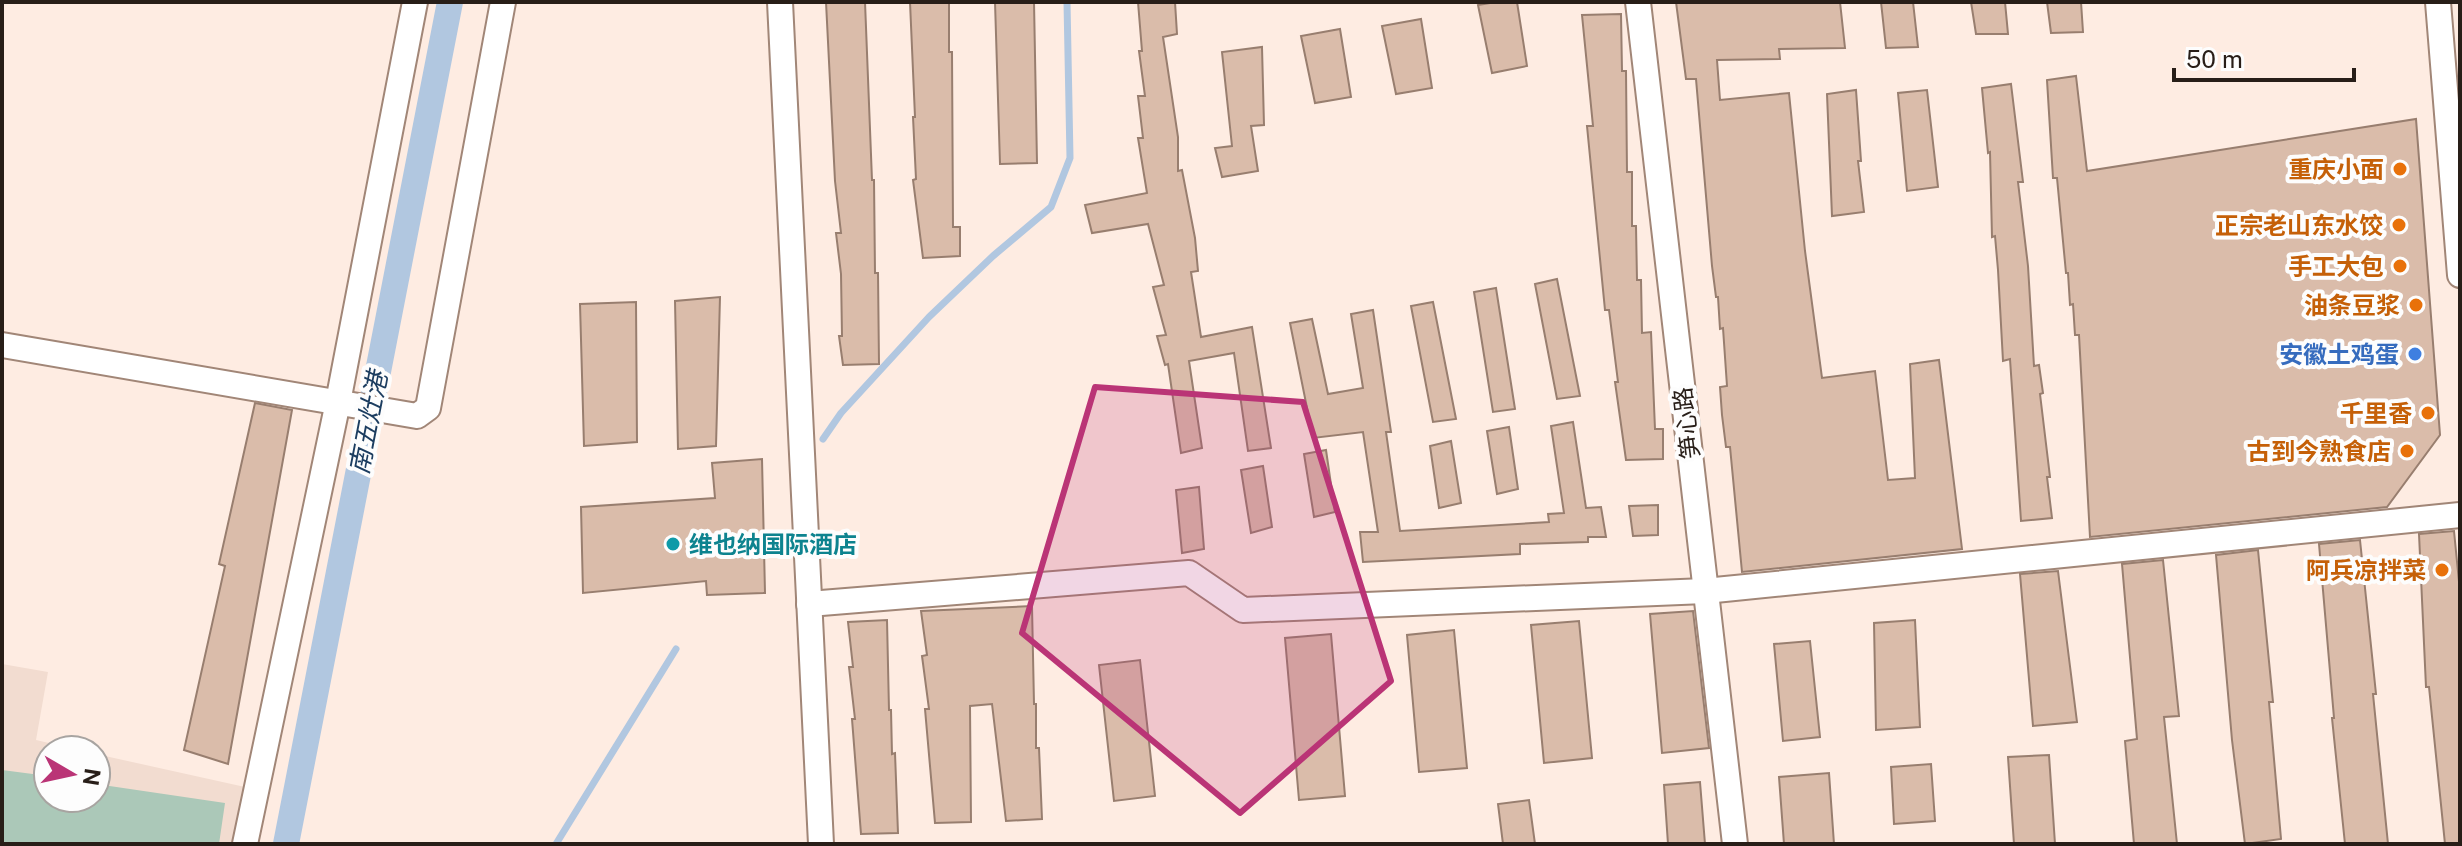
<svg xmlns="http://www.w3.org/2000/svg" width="2462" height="846" viewBox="0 0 2462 846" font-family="'Public Sans','Noto Sans SC',sans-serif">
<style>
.built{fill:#f2dcd0}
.green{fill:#abc8b8}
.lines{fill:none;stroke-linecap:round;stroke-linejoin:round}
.stream{stroke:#b1c7e0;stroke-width:7}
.canal{stroke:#b1c7e0;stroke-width:26}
.building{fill:#dabcaa;stroke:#987e6f;stroke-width:2}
.street-casing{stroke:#a18677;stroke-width:28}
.street{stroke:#fff;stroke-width:24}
.marked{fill:#ba3476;fill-opacity:0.2;stroke:#ba3476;stroke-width:6;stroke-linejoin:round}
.food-dot{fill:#e8710a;stroke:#fdfdfd;stroke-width:3}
.shop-dot{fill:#3f7fe0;stroke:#fdfdfd;stroke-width:3}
.culture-dot{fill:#0f9aa8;stroke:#fdfdfd;stroke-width:3}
.labels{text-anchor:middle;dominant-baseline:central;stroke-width:8;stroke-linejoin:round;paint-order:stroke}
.food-label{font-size:24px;font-weight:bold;fill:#c56008;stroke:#fdfdfd;text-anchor:end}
.shop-label{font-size:24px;font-weight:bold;fill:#366cbe;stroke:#fdfdfd;text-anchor:end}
.street-label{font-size:24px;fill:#281e18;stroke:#fdfdfd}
.culture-label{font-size:24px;font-weight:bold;fill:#0d838f;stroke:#fdfdfd;text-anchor:start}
.water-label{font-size:26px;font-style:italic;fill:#1c3d60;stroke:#fdfdfd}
</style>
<rect width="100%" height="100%" fill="#feece2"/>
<polygon class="built" points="2,664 48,672 36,740 79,750 48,750 48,798 96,798 96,754 245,787 233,844 2,844"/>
<polygon class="green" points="2,770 48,776 48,798 96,798 96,784 225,803 219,844 2,844"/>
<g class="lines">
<g class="stream">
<polyline points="823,439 841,413 929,317 993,256 1051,207 1070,158 1067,2"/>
<polyline points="556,844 676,649"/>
</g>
<polyline class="canal" points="286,844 450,2"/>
</g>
<g class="building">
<polygon points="826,2 865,2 872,180 874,180 875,273 878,273 879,364 843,365 839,336 842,336 841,274 836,233 841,233 835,181"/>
<polygon points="910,2 949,2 949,52 952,52 953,227 960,227 960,256 923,258 913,180 916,179 913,117 915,117"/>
<polygon points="995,2 1034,2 1037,163 1000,164"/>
<polygon points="1138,2 1175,2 1177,34 1163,37 1178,137 1178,171 1182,170 1195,238 1198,271 1191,272 1201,337 1252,327 1271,448 1248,451 1234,353 1189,361 1202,448 1181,453 1168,364 1165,365 1157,336 1166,335 1153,287 1164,285 1148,224 1092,233 1085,205 1147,193 1138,138 1143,138 1138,96 1145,96 1139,51 1142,51"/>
<polygon points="1496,2 1517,2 1527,66 1492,73 1478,5"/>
<polygon points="1676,2 1840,2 1845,48 1779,49 1780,59 1717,60 1720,100 1789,93 1805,251 1822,378 1875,371 1888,480 1915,478 1910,364 1939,360 1962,549 1742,572 1730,447 1726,447 1722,415 1720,387 1727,386 1723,328 1720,329 1718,297 1716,297 1712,266 1696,79 1686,79"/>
<polygon points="1881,2 1913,2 1918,47 1886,48"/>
<polygon points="1971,2 2005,2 2008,34 1976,34"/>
<polygon points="2047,2 2081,2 2083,32 2051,33"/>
<polygon points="1621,14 1622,71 1626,71 1627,172 1632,172 1632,226 1636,226 1637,280 1641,280 1642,333 1651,332 1655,429 1663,429 1663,459 1626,460 1615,382 1618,382 1609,310 1605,310 1587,126 1593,126 1582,15"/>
<polygon points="1421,19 1432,88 1396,94 1382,26"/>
<polygon points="1340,29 1351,97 1315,103 1301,36"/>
<polygon points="1262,47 1264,125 1251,126 1258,171 1222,177 1215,148 1232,146 1222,52"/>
<polygon points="2076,76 2087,171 2416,119 2440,435 2387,507 2090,537 2079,335 2075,335 2073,304 2070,305 2068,273 2066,273 2057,178 2053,178 2047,80"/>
<polygon points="2011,84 2023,182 2018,182 2028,266 2034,366 2039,365 2043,393 2040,394 2050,477 2047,477 2052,518 2021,521 2010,359 2003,361 1998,270 1995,236 1992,237 1990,152 1988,153 1982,88"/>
<polygon points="1856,90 1861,161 1858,161 1864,212 1832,216 1827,94"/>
<polygon points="1927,90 1938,187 1907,191 1898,93"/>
<polygon points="1557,279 1580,396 1557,399 1535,284"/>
<polygon points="1496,288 1515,409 1493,412 1474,292"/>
<polygon points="720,297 716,446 678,449 675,301"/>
<polygon points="636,302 637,442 584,446 580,304"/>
<polygon points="1433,302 1456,419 1433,422 1411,306"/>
<polygon points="1373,310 1391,432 1386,432 1400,531 1549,522 1548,514 1564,513 1551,426 1573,422 1586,508 1601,507 1606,537 1588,537 1588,542 1520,544 1520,554 1363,562 1360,532 1378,532 1363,432 1313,438 1290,323 1312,319 1328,394 1363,388 1351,314"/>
<polygon points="255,403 292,410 228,764 184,750 225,566 219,564"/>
<polygon points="1509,427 1518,489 1497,494 1487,431"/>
<polygon points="1451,441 1461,503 1439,508 1430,446"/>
<polygon points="1326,450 1335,512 1314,517 1304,454"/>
<polygon points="762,459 765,593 707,595 706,581 583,593 581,507 715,498 712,463"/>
<polygon points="1263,466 1272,527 1251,533 1241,470"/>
<polygon points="1199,487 1204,549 1182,553 1176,490"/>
<polygon points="1658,505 1658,535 1633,536 1629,506"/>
<polygon points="2454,531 2460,592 2460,844 2445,844 2429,687 2426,687 2419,534"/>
<polygon points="2360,540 2376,694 2373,694 2388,844 2345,844 2332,718 2334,718 2319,544"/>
<polygon points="2258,550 2273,702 2269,702 2281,839 2245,844 2232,740 2216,555"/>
<polygon points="2163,560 2179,716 2164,717 2177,844 2134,844 2125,741 2137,739 2122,564"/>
<polygon points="2058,571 2077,722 2033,726 2020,574"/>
<polygon points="1032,606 1034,704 1036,704 1036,748 1039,748 1042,819 1006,821 992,704 970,706 971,822 935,823 925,709 929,709 922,656 927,655 921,611"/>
<polygon points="1693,611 1709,748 1662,753 1650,614"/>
<polygon points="887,620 889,710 891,710 892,754 895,753 898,833 861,834 852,719 855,719 849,667 853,667 848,622"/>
<polygon points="1915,620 1920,727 1876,730 1874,623"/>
<polygon points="1579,621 1592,758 1544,763 1531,625"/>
<polygon points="1454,630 1467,768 1419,772 1407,635"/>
<polygon points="1331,634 1345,796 1299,800 1285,638"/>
<polygon points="1810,641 1820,737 1783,741 1774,644"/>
<polygon points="1140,660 1155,796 1114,801 1099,665"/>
<polygon points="2049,755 2055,844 2014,844 2008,757"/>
<polygon points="1931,764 1935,821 1894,824 1891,767"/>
<polygon points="1829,773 1834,844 1784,844 1779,777"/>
<polygon points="1700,782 1705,844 1668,844 1664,785"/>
<polygon points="1529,800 1535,844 1503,844 1498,804"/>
</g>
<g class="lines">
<defs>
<g id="street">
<polyline points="780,2 821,844"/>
<polyline points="1638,2 1735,844"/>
<polyline points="2438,2 2460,275"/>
<polyline points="2,345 417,416 428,408 503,2"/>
<polyline points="809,604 1189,573 1243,610 1705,591 2460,515"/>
<polyline points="245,844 338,402 415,2"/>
</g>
</defs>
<use href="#street" class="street-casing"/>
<use href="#street" class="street"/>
</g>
<path class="marked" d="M1095,387l208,15 88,279 -151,132 -218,-180z"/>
<g class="food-dot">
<circle cx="2400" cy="169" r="8"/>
<circle cx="2399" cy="225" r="8"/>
<circle cx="2400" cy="266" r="8"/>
<circle cx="2416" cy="305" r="8"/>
<circle cx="2428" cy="413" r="8"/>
<circle cx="2407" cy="451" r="8"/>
<circle cx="2442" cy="570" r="8"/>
</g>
<circle class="shop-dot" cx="2415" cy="354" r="8"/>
<circle class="culture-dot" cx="673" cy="544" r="8"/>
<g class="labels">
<g class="food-label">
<text x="2384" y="169">重庆小面</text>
<text x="2383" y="225">正宗老山东水饺</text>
<text x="2384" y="266">手工大包</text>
<text x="2400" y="305">油条豆浆</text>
<text x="2412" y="413">千里香</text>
<text x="2391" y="451">古到今熟食店</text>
<text x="2426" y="570">阿兵凉拌菜</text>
</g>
<g class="shop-label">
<text x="2399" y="354">安徽土鸡蛋</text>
</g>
<g class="street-label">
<text transform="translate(1686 423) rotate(-97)">笋心路</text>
</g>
<g class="culture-label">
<text x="689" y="544">维也纳国际酒店</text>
</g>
<g class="water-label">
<text transform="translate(368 423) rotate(-79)">南五灶港</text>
</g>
</g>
<rect width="2462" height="846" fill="none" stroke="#281e18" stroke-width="8"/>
<g transform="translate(72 774) rotate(99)"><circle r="38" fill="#fdfdfd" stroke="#a8a4a1" stroke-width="2"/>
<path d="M0-6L14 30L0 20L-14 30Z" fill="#ba3476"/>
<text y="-12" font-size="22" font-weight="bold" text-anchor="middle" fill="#281e18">N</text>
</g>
<path d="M2174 68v12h180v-12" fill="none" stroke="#281e18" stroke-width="4"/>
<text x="2186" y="68" font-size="24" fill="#281e18" stroke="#fdfdfd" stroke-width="6" paint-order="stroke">50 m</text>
</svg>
